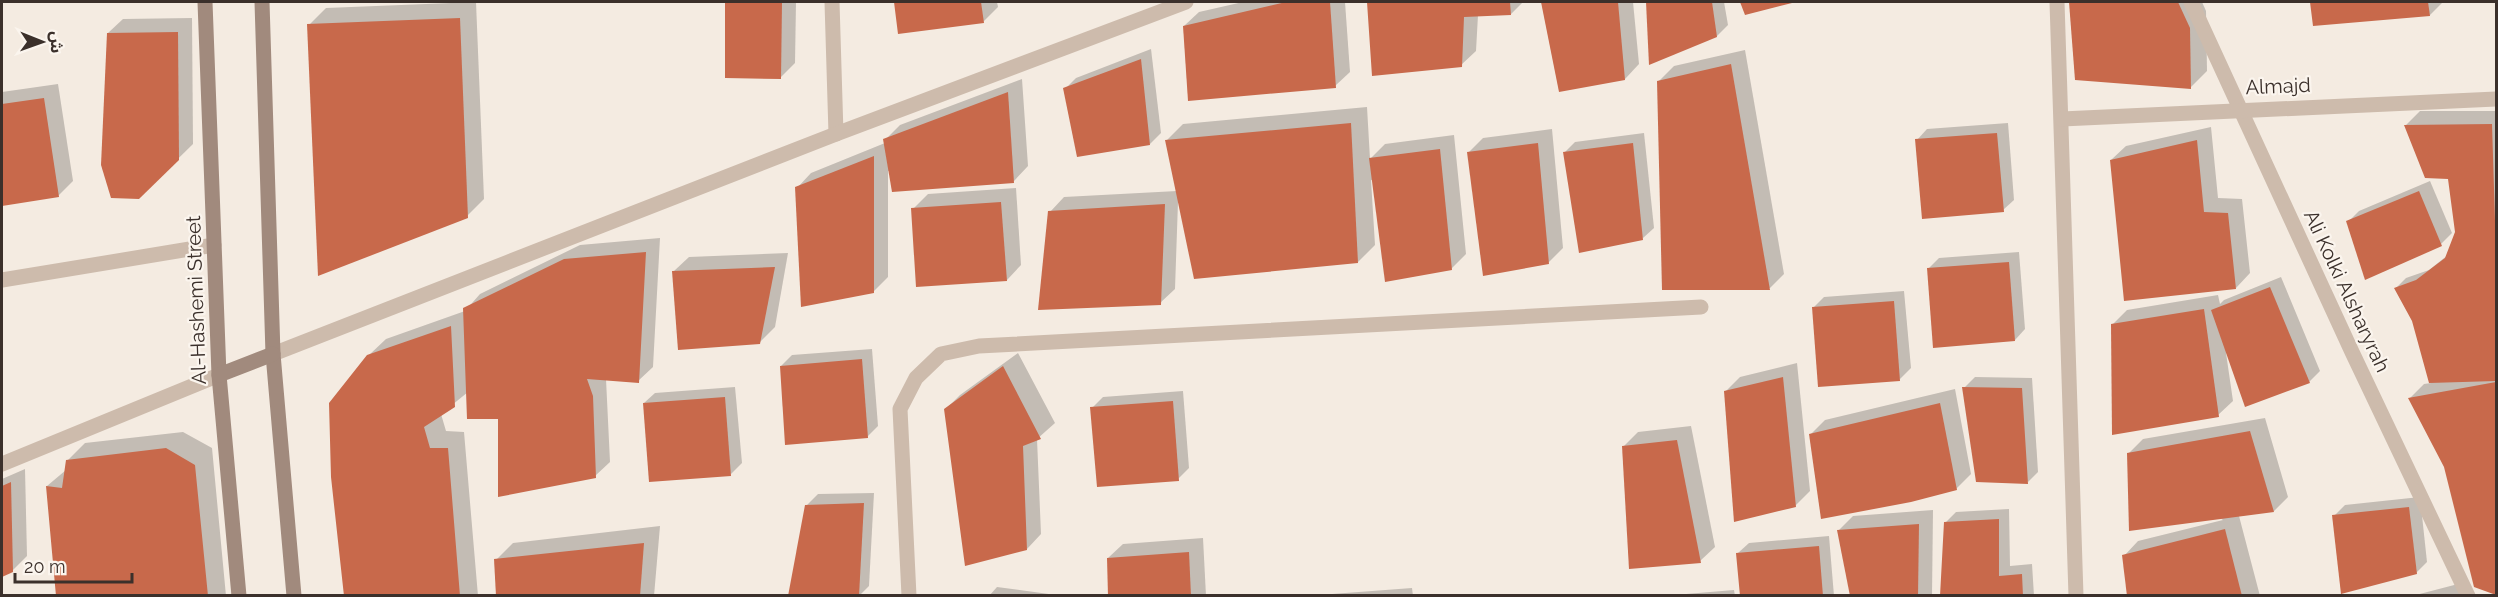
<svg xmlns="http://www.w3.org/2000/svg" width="2498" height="597" viewBox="0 0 2498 597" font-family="Raleway,'Noto Sans Arabic',sans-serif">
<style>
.shadow{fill:#0003}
.building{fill:#c8694b}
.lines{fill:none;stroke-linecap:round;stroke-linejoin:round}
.street{stroke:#cdbbac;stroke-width:15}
.secondary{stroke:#a18a7d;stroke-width:15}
.labels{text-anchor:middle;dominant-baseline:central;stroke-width:4.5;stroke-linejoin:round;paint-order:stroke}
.street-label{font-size:20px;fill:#3b302b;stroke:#fbf5ee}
</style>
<rect width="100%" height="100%" fill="#f4ebe1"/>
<g class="shadow">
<polygon points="476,2 484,199 467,216 309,25 326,8"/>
<polygon points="727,2 796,2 795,63 780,78 726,77"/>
<polygon points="896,2 997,2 998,7 983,22 900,32"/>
<polygon points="1243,2 1345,2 1350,72 1335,86 1184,26 1199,12"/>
<polygon points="1369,2 1523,2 1511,14 1478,15 1476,51 1461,65 1373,74"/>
<polygon points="1543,2 1633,2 1639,64 1625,79 1560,90"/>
<polygon points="1647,2 1724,2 1728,25 1717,36 1650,63"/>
<polygon points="1742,2 1793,2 1746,14"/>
<polygon points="2072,2 2202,2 2206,11 2207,71 2190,88 2077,79"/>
<polygon points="2312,2 2443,2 2430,15 2314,24"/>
<polygon points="192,18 193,144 139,197 108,33 123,19"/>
<polygon points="1151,49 1161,133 1150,144 1065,89 1076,78"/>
<polygon points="1745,50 1784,274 1770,288 1663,289 1659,81 1674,66"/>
<polygon points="1022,79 1028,166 1014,181 888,171 888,277 873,292 797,188 811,173 885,143 885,140 900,125"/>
<polygon points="58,84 73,181 58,196 2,205 2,92"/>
<polygon points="1367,107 1370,159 1385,144 1454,135 1466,254 1451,269 1374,180 1371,180 1375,245 1358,262 1178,202 1175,289 1160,303 1050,212 1064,197 1177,191 1166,141 1183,124"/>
<polygon points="2420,111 2496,111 2496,594 2475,586 2445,467 2410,398 2424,384 2431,383 2413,321 2395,289 2406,278 2429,270 2448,255 2457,233 2449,178 2406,125"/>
<polygon points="2008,123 2014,200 2003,210 1917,140 1927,129"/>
<polygon points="2211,127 2218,198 2242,199 2250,273 2236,288 2111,160 2126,146"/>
<polygon points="1552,129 1563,248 1548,263 1469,152 1483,138"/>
<polygon points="1644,133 1654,228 1643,238 1564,153 1575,142"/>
<polygon points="2430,181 2452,233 2441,244 2348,222 2359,211"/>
<polygon points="1016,188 1021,265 1007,280 913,209 928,194"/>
<polygon points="660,238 653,367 638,381 606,379 610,462 595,476 499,418 468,392 441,414 446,431 464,432 478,596 345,596 368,356 386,339 465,311 480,294 580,245"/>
<polygon points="2019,252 2025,329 2015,340 1928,269 1939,258"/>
<polygon points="788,253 775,327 760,342 674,271 689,257"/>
<polygon points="2281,277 2320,371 2309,382 2226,353 2233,401 2218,415 2112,325 2127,310 2218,295 2220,304 2224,300"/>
<polygon points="1904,291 1911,368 1900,379 1813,308 1824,297"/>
<polygon points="872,349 878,426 867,437 781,366 792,355"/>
<polygon points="1018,353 1055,423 1037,439 1041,534 1027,549 945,410 960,395"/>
<polygon points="1797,363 1810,491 1795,506 1725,392 1740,377"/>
<polygon points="1975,377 2032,378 2038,472 2028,482 1964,388"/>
<polygon points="735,387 742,463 731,474 644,403 655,393"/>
<polygon points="1955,389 1971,474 1956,489 1811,434 1825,420"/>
<polygon points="1183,391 1189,468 1178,479 1092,408 1103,397"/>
<polygon points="2265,418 2288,497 2274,511 2239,516 2260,596 2128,596 2124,556 2138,541 2223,520 2128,454 2143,439"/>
<polygon points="1691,426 1715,547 1700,561 1623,447 1638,432"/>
<polygon points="183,432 212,448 226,596 58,596 47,486 66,470 68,460 85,443"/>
<polygon points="25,469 27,556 12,571 2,575 2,479"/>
<polygon points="874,493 869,586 859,596 807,505 818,494"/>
<polygon points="2420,497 2427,562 2416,573 2334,516 2345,505"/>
<polygon points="2009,509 2010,566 2032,564 2034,596 1942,596 1945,523 1956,512"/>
<polygon points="1933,510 1932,596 1852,596 1838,531 1853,516"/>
<polygon points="660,526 654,596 497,596 496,560 513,543"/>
<polygon points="1829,536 1834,596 1741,596 1738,553 1749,543"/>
<polygon points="1203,538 1206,596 1109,596 1108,558 1123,544"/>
<polygon points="2458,584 2461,596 2412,596"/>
<polygon points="997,587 1056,595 1056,596 989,596"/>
<polygon points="1412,588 1413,596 1330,596 1332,594"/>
<polygon points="1734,590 1735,596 1662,596"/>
</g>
<g class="building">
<polygon points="725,2 782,2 781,79 725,78"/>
<polygon points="894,2 981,2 984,23 898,34"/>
<polygon points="1286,2 1330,2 1336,88 1188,101 1183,26"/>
<polygon points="1367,2 1510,2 1511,15 1464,17 1462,67 1372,76"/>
<polygon points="1541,2 1618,2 1625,80 1559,92"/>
<polygon points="1646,2 1712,2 1717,37 1649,65"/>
<polygon points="1740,2 1796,2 1745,15"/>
<polygon points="2069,2 2178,2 2190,28 2191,89 2075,80"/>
<polygon points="2310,2 2428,2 2430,16 2313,26"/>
<polygon points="460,18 468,218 318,276 307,24"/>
<polygon points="178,32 179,160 139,199 111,198 101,165 107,33"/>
<polygon points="1141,59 1150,145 1077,157 1063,88"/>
<polygon points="1731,64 1770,290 1662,290 1657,81"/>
<polygon points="1008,92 1014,183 892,192 883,139"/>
<polygon points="44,98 59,197 2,206 2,104"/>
<polygon points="1351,123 1358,263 1194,279 1165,140"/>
<polygon points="2492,124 2496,253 2496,381 2429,383 2412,321 2394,288 2416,280 2445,258 2455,232 2448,179 2425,178 2404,125"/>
<polygon points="1997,133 2004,212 1922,219 1915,139"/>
<polygon points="2197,140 2204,212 2228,213 2236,289 2124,301 2110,160"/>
<polygon points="1538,143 1549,264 1483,276 1467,152"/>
<polygon points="1633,143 1643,240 1579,253 1563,152"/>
<polygon points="1440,149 1452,270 1385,282 1369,158"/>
<polygon points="874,156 874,293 801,307 795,187"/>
<polygon points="2419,191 2442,246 2365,280 2346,221"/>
<polygon points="1001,202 1007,281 916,287 911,208"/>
<polygon points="1165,204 1161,305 1038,310 1048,211"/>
<polygon points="646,252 639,383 587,379 593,396 596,478 498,497 498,419 467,419 463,308 564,259"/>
<polygon points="2009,262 2015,341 1933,348 1927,268"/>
<polygon points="775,267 760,344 678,350 672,271"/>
<polygon points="2270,287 2310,383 2245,407 2211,310"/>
<polygon points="1894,301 1900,381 1818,387 1812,307"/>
<polygon points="2204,309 2219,417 2112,435 2111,324"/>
<polygon points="451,326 455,407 424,427 430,448 448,448 460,596 344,596 331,477 329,403 367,355"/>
<polygon points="862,359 868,438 785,445 780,366"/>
<polygon points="1003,366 1041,439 1023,446 1027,550 965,566 944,409"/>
<polygon points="1783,377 1796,507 1734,522 1724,391"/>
<polygon points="2496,382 2496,595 2474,587 2444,467 2408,398"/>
<polygon points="1962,387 2022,388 2028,484 1976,482"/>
<polygon points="725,397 731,476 649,482 643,403"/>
<polygon points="1173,401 1179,481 1097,487 1090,407"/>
<polygon points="1940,403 1957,490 1911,502 1821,519 1809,434"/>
<polygon points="2250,431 2274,512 2129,531 2127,453"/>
<polygon points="1677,440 1701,563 1629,569 1622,446"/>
<polygon points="166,448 195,465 208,596 56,596 46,486 62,488 66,460"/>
<polygon points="11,482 13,572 2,577 2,486"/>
<polygon points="864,503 859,596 788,596 805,505"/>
<polygon points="2409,507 2417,574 2341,594 2332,515"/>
<polygon points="1999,519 1999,576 2022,574 2023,596 1940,596 1944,522"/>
<polygon points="1919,524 1918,596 1850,596 1837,530"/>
<polygon points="2225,529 2242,596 2127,596 2122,555"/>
<polygon points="644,543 640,596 496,596 494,559"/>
<polygon points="1819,546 1823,596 1740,596 1736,553"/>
<polygon points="1189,552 1191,596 1108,596 1107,558"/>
</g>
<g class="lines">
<g class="street">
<polyline points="832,2 836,134"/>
<polyline points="2057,2 2076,596"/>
<polyline points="2191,2 2352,352 2468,596"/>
<polyline points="2062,119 2496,99"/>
<polyline points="2,280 214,245"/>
<polyline points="273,354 836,134 1186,2"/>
<polyline points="2,464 219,375"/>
<polyline points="909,596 900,409 916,378 941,354 979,346 1701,307"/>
</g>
<g class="secondary">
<polyline points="205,2 219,375 239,596"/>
<polyline points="262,2 273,354 294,596"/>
<polyline points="219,375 273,354"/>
</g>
</g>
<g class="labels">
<g class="street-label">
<text transform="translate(2278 86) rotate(-2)">Almajd</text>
<text transform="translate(2347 291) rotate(65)">Ali Kolki Alsharyrah</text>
<text transform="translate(196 300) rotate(-92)">Al-Hashemi Street</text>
</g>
</g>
<rect width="2498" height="597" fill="none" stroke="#3b302b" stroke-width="6"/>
<g transform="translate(42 42) rotate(91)" stroke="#fbf5ee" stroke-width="4.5" paint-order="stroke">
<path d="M0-4.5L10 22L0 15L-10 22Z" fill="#3b302b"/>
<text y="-9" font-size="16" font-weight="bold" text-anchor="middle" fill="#3b302b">ش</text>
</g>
<path d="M15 573v9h117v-9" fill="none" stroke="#3b302b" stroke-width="3"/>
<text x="24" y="573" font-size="18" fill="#3b302b" stroke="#fbf5ee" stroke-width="4.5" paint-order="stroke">20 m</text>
</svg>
